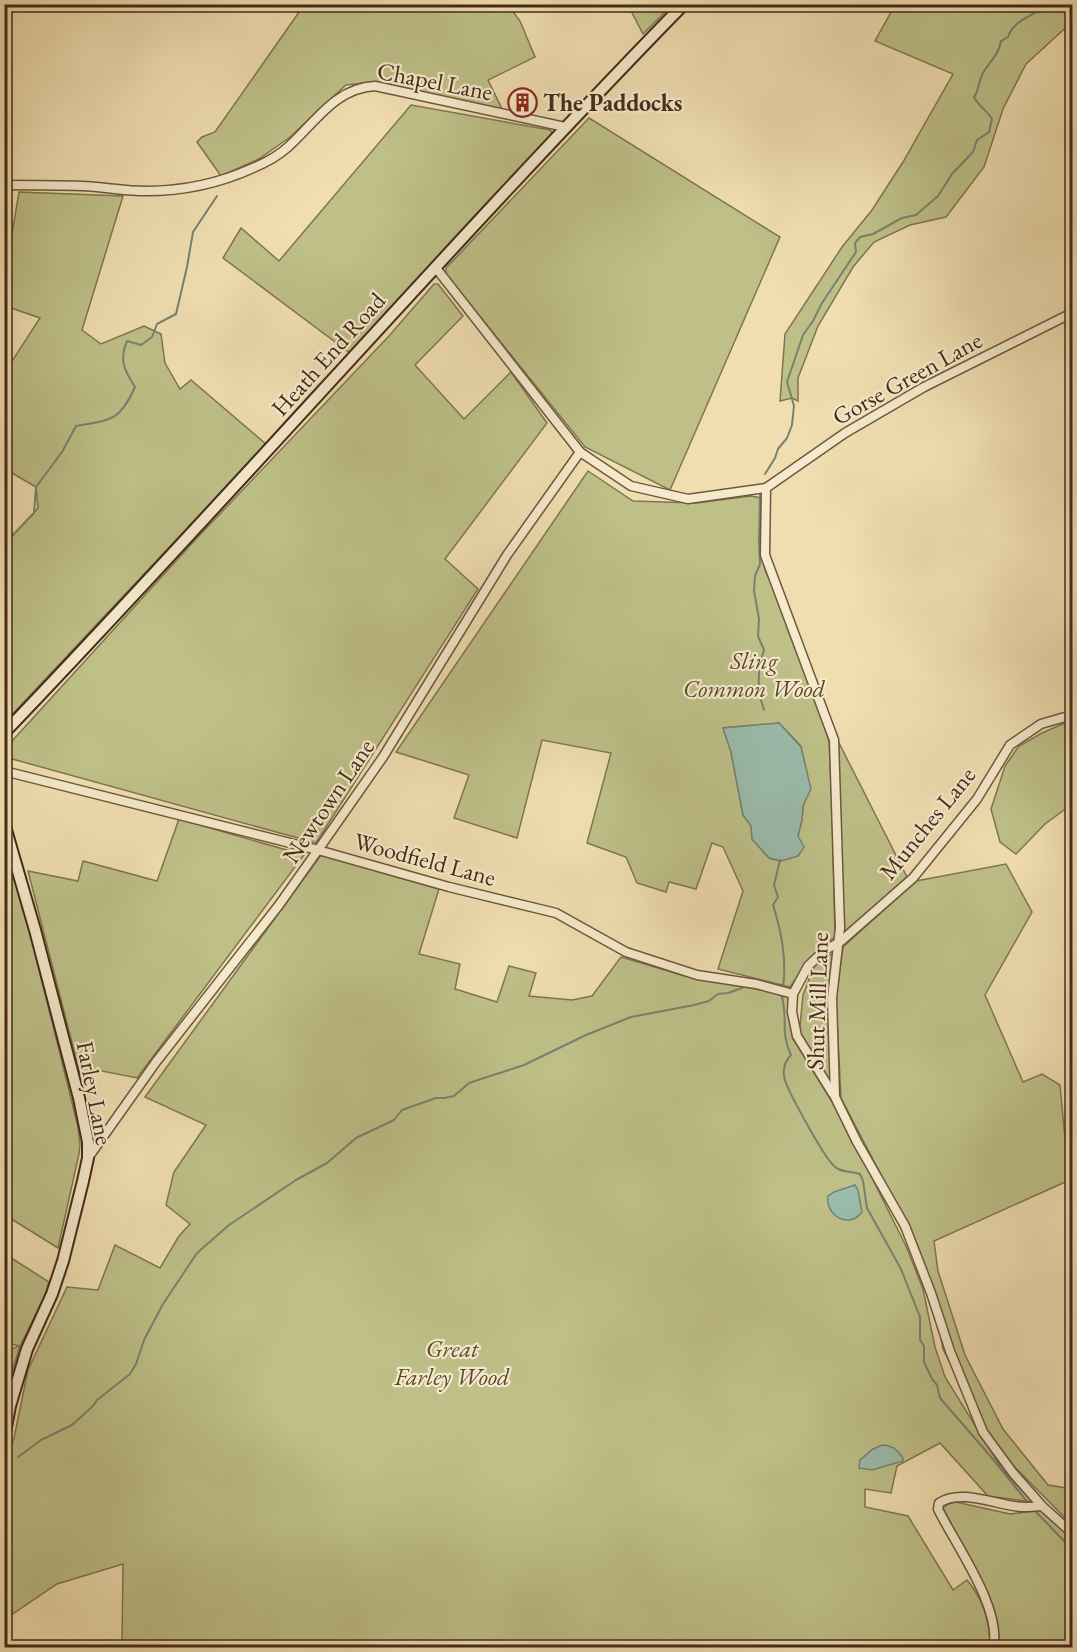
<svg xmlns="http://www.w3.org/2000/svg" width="1077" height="1652" viewBox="0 0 1077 1652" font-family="'EB Garamond',serif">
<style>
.green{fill:#bec088;stroke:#807550;stroke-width:1.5;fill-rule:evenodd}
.water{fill:#9abcad;stroke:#778271;stroke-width:1.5}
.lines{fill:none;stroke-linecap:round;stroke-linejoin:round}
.stream{stroke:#778271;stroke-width:2}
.street-casing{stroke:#6e573e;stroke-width:11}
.secondary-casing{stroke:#432a18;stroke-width:14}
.street{stroke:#f5eacc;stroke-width:8}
.secondary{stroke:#f5eacc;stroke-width:10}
.labels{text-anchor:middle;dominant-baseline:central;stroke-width:4.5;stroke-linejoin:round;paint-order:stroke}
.street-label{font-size:24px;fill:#432a18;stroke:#f5eacc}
.poi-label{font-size:24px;font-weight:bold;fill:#432a18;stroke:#f5eacc;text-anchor:start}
.park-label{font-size:24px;font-style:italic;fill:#5c482e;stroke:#f5eacc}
</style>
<rect width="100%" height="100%" fill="#f0deb1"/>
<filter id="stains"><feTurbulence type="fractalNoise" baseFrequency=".00333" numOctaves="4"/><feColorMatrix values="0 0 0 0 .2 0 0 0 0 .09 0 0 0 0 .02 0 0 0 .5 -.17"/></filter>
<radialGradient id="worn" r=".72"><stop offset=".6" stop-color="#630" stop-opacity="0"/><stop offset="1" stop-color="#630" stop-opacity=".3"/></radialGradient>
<g class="green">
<polygon points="304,5 508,5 520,21 535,57 488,80 503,111 372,82 346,85 290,137 259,159 221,176 197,142 202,137 215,132"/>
<polygon points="628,5 672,5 643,34"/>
<polygon points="895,5 1072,5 1072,22 1026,64 1003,109 984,167 946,217 910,225 874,242 853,267 818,326 798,378 798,401 792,398 780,401 785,334 842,247 872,210 903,162 953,74 875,41"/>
<polygon points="411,105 550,130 553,134 350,353 223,258 241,228 279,261"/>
<polygon points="589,118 780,237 670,490 585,447 446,274 446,268"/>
<polygon points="19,192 123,196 82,330 101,344 144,326 161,334 165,363 180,389 191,380 266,444 5,722 5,544 38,508 36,487 5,469 5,372 40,318 5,306 5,276"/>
<polygon points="434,284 438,284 463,316 415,365 464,419 511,372 547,423 445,559 478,589 316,843 5,757 13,740 197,538 389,336"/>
<path d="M588,471l45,30 63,2 55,-7 11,2 1,60 2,12 30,65 34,106 3,64 3,132c-19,14 -32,30 -45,50l-72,-18 25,-78 -20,-44 -11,-4 -16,46 -27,-7 -3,10 -29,-9 -11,-26 -39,-14 24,-90 -69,-13 -25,98 -63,-20 15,-43 -73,-23zM779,723l22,23 9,43 -7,17 -1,14 -4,16 -17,25 -12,-3 -17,-19 -1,-13 -8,-11 -12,-63 -8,-24z"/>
<polygon points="1072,720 1072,804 1045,824 1016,854 1000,842 991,809 1005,766 1019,746 1042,733"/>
<polygon points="838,741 907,877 844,935"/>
<polygon points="179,819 304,855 137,1078 97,1070 80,1074 28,871 78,881 83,861 157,881"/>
<polygon points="4,843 24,908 78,1127 80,1144 79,1154 58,1248 5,1215"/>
<path d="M321,855l118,34 -20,65 41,10 -5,25 42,13 12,-36 27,7 -7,23 43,4 20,-4 29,-39 64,19 110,20 -3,41 36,58 24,43 54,108 17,43 12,58 10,30 57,92 31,33 -45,-6 -48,-53 -43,23 -6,27 -26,-4v18l43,9 45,74 14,-10c17,20 23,42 23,67h-868l1,-83 -66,20 -52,35v-160l9,-21 14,-68 39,-83 31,3 17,-45 45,23 19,-32 11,-12 -24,-19 8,-33 32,-47 -61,-28z"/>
<polygon points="1006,864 1032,912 985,995 1023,1082 1042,1074 1060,1085 1068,1170 1072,1170 1072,1179 934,1241 938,1271 965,1355 1003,1429 1048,1485 1072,1489 1072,1525 996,1448 977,1417 943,1349 932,1290 918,1246 841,1098 836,1000 843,947 916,881"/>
<polygon points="833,953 831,1086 799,1036 803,995 815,964"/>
<polygon points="5,1254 49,1282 45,1296 20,1346 12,1372 5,1373 5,1352 19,1346 5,1342"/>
<polygon points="956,1502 1010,1514 1043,1510 1072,1537 1072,1647 996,1647 999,1637 998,1625 978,1575 943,1508 948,1504"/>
</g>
<g class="water">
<polygon points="779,723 801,747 811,789 803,806 802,820 798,836 804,847 798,856 781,861 769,858 752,839 751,826 743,815 731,752 723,728"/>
<path d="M855,1185l3,5 4,22c-13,18 -37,3 -34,-16l6,-4z"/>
<path d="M882,1445c10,0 16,5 21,13v3l-31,9 -13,-2 1,-8 13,-11z"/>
</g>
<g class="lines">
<g class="stream">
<path d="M765,474l10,-16 3,-9 9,-11 5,-13 2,-19 -7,-24 16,-47 10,-14 9,-18 34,-51 -1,-9 5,-6 13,-3 29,-16 14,-3 22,-19 14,-22 21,-22 4,-12 12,-8 3,-13c-5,-9 -13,-12 -18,-22 6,-9 4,-13 8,-22 7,-14 16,-18 19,-34l7,-4c6,-18 27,-22 41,-33"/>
<path d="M760,495l-1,47 1,22 -5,12 -1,15 5,28 -1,17 6,14c-7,20 -7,40 0,60"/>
<path d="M4,544l30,-31 2,-26 26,-35 14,-26c35,-6 44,-5 59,-39 -11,-17 -16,-27 -8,-46l14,4 11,-8 5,-13 19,-10 11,-47 6,-35 24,-36"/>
<path d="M780,860l-6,25 4,12 -5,8c8,25 14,55 10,82"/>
<path d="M782,997c6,24 -2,34 9,58 -6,6 -8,12 -7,21 1,11 40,81 50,90 7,7 17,5 26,8l3,7 4,27 34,61 19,48v23l4,6v16l8,17 5,6 3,13 52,60 37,46"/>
<polyline points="18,1457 41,1440 72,1425 93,1406 97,1400 130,1374 136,1364 144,1340 163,1304 197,1253 229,1225 296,1180 327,1163 356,1138 394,1120 402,1110 436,1098 444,1098 454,1096 469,1083 524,1065 586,1035 631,1017 694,1005 709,1001 718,994 728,993 742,988"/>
<polyline points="1034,1510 1071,1548 1072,1554"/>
</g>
<defs>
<g id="street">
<path d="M4,185c26,0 52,0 78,1 22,1 43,5 64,5 37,0 74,-8 107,-23 12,-5 25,-12 35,-21 27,-24 47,-59 87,-61l190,41"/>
<polyline points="436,268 580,452 631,486 688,499 766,488 845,433 924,387 1072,313"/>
<polyline points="766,488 765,555 834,740 840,928 832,998 835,1097 857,1142 905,1226 931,1293 950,1351 983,1432 1013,1473 1042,1506 1072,1533"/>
<polyline points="4,771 318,850 449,887 556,913 626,952 697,975 756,984 793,994 808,966 825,950 840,942 913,878 977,799 1010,745 1041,724 1072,715"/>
<polyline points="793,994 792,1012 797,1036 833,1094"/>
<polyline points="88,1158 156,1062 279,905 318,850 383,757 507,555 580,452"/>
<path d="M993,1648c10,-38 -38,-104 -55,-139l1,-6c20,-14 53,0 75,3 9,2 18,1 28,0"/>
</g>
<g id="secondary">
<path d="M4,733c230,-240 448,-491 680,-729"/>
<polyline points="4,823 35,930 79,1098 88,1142 88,1158 83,1181 63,1261 52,1294 27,1349 10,1406 4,1438"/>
</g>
</defs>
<use href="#street" class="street-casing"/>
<use href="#secondary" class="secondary-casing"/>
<use href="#street" class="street"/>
<use href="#secondary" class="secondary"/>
</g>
<defs>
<symbol id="building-ring" viewBox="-11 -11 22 22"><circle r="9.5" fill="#f5eacc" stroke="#8f2418" stroke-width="1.5"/><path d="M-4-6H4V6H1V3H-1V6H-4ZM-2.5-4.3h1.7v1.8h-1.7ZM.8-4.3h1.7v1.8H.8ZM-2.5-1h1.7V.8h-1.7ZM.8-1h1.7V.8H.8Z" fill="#8f2418"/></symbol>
</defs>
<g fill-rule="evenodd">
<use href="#building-ring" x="506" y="86" width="33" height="33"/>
</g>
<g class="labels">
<g class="street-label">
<text transform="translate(435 81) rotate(11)">Chapel Lane</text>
<text transform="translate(328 354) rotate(-48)">Heath End Road</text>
<text transform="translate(907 378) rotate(-29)">Gorse Green Lane</text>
<text transform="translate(328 801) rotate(-56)">Newtown Lane</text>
<text transform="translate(927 823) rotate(-51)">Munches Lane</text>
<text transform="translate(425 859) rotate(15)">Woodfield Lane</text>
<text transform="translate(817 1001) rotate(-88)">Shut Mill Lane</text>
<text transform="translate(95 1093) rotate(79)">Farley Lane</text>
</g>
<g class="poi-label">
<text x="543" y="102">The Paddocks</text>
</g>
<g class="park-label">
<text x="754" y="660">Sling<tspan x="754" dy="28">Common Wood</tspan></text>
<text x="452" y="1348">Great<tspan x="452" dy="28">Farley Wood</tspan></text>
</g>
</g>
<rect width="1077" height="1652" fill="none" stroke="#f0deb1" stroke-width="24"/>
<rect x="6" y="6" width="1065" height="1640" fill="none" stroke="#432a18" stroke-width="3"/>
<rect x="12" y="12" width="1053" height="1628" fill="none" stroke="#432a18" stroke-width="1.5"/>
<rect width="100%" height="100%" filter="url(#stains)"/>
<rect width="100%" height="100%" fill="url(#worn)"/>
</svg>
